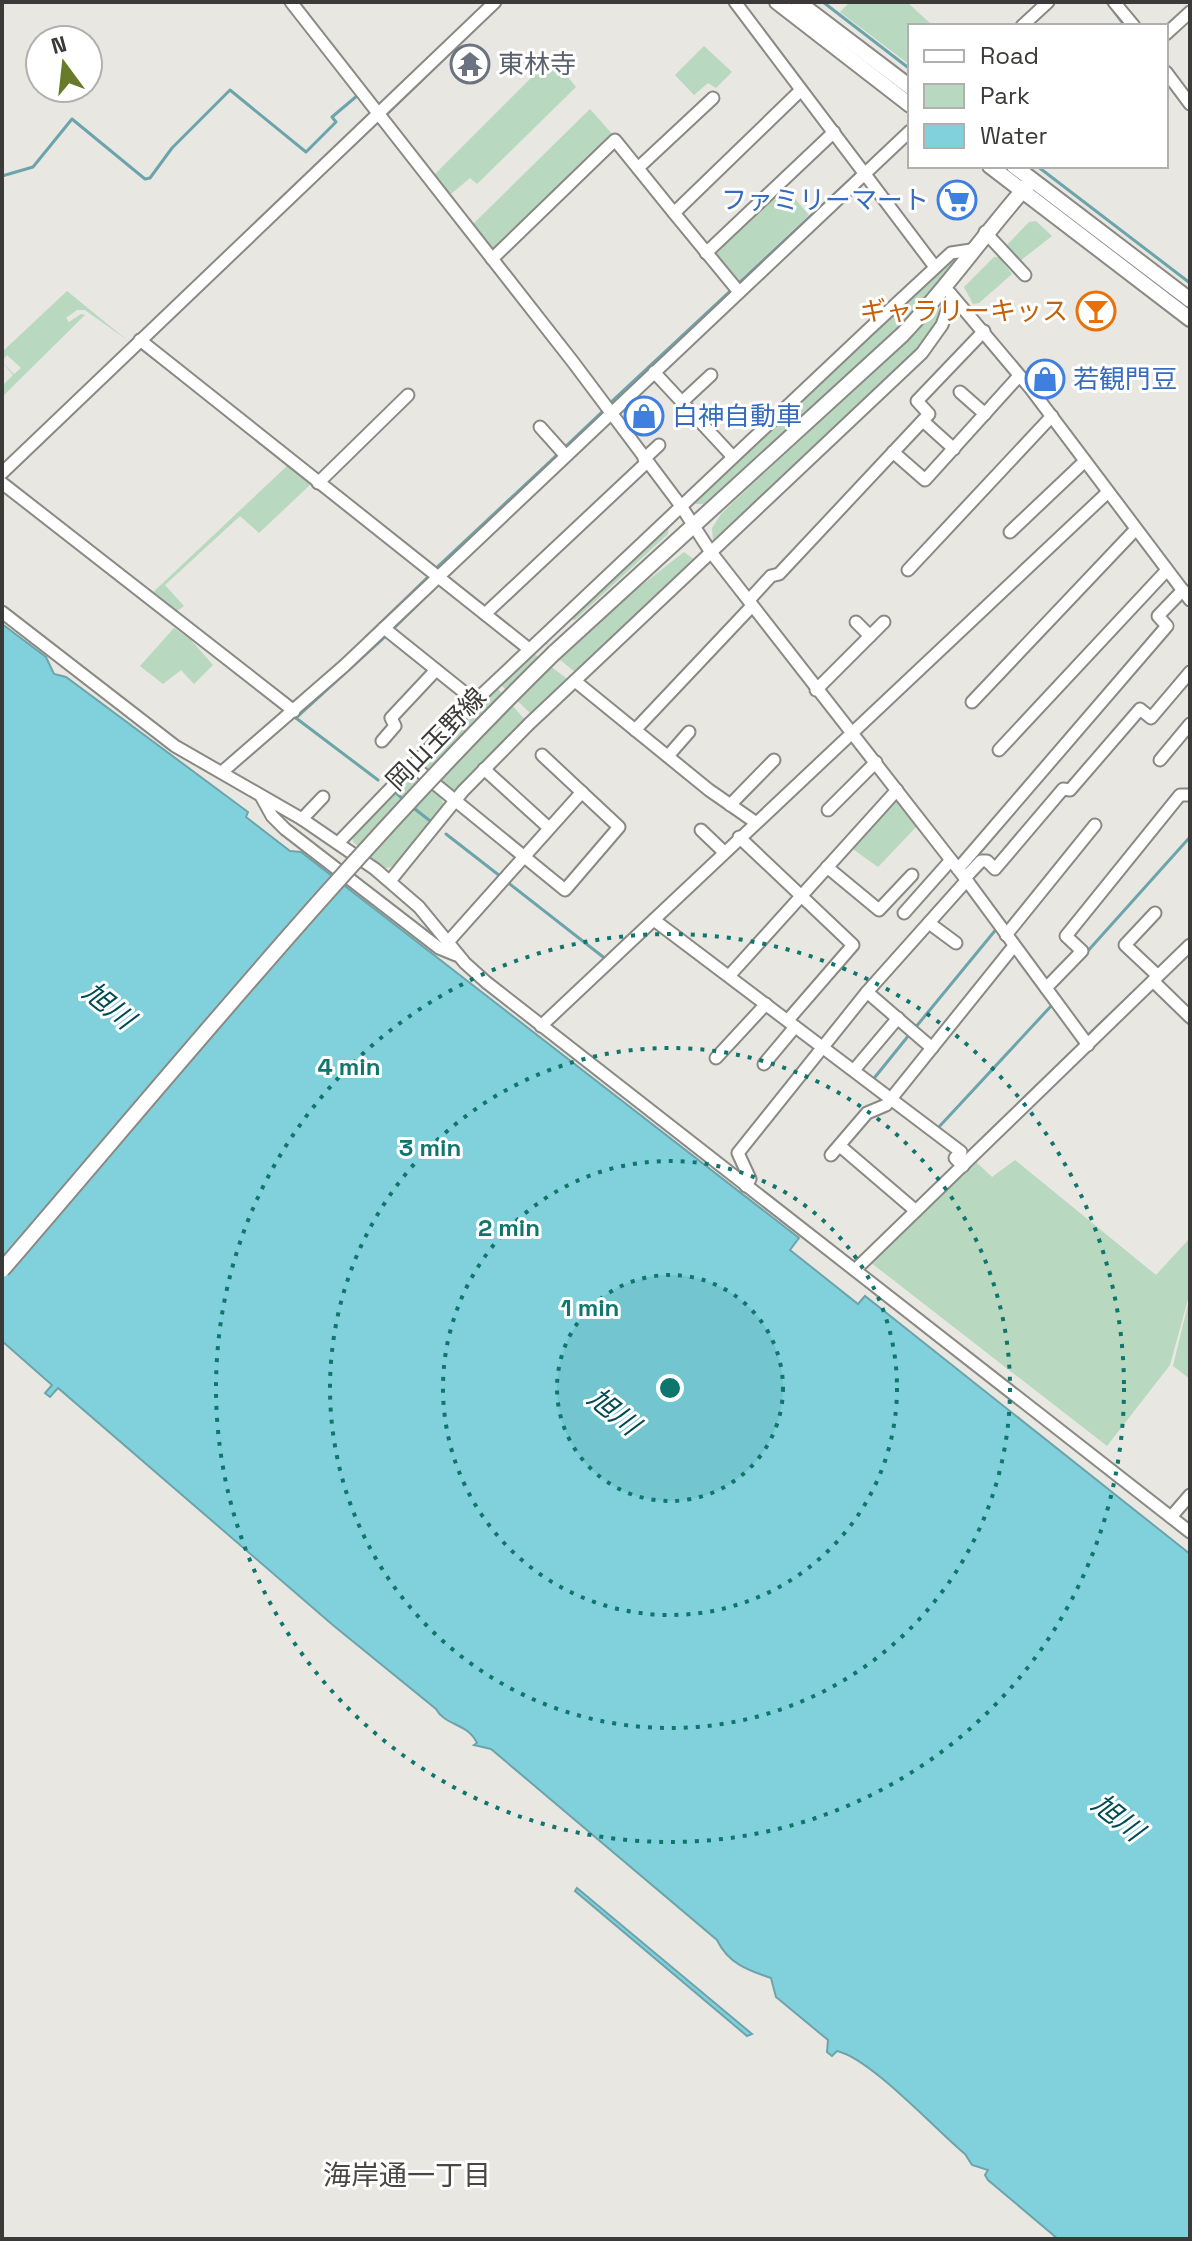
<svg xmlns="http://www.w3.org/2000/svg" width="1192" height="2241" viewBox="0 0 1192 2241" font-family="'Space Grotesk','Noto Sans JP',sans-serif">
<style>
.green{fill:#b8d8bf}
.water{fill:#81d1dd;stroke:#6ca4ac;stroke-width:2}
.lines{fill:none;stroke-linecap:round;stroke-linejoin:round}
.stream{stroke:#6ca4ac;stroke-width:3}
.minor-casing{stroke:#8b8984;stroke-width:15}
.major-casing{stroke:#8b8984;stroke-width:18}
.minor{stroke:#fff;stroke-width:11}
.major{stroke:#fff;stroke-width:14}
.major-bridge-casing{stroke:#8b8984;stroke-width:18;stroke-linecap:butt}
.major-bridge{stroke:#fff;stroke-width:14}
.ring{fill:none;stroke:#0f766e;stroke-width:4;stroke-dasharray:4 8}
.labels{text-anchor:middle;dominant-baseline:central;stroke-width:6;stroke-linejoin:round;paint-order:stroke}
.worship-label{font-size:26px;fill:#5b616d;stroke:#fff;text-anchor:start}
.shop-label{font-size:26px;fill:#366cbe;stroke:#fff;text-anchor:start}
.food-label{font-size:26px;fill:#c56008;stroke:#fff;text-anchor:end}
.street-label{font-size:26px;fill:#3b3a38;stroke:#fff}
.water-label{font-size:28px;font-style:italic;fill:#004b54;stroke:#fff}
.neighbourhood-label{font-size:28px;fill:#4a4743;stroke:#fff}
.centre{fill:#0f766e;stroke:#fff;stroke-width:4}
.ring-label{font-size:24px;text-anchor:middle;font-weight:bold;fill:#0f766e;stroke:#fff;stroke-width:6;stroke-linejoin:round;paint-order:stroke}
</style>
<rect width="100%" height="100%" fill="#e9e7e1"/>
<g class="green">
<polygon points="850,2 907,2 933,26 910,26 910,65 840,12"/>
<polygon points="704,46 732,72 716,88 708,83 694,95 675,75"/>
<polygon points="552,57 576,87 477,184 470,178 451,194 434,175"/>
<polygon points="590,109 613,135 491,252 471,226"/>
<polygon points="785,187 809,215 736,283 713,255"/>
<polygon points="1036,221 1052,236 1020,261 1007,245 1029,222"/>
<path d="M957,254l3,2c-74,93 -163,172 -254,248h-13l-1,-2z"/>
<polygon points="994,257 999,257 1012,274 979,303 973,304 964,287"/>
<polygon points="67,291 127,340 85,310 77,310 66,318 69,322 81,314 85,315 2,397 2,386 13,375 2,362 14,374 21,368 7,355 2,360 2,352"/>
<polygon points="942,305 943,311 917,353 713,540 712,528 721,514"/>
<polygon points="288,465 312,483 259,533 240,516 165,585 184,606 173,614 149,596"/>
<polygon points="669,522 668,534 575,620 570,619 548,639 548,645 542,642"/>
<polygon points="684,552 695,560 575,672 559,659 605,614"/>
<polygon points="174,628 191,640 213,665 194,684 181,670 163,684 140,666"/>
<polygon points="533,653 570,681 532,715 500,684"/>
<polygon points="497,688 526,721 461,788 451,791 426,768 425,760"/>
<polygon points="415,778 440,795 444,806 394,867 385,868 353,842 352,835 408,779"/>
<polygon points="894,797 917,826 878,867 850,847"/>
<polygon points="1015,1160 1156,1275 1190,1238 1190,1292 1170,1365 1107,1446 870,1262 975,1161 992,1177"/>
<polygon points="1190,1296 1190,1379 1173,1366"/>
</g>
<g class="water">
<path d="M2,624l44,33 8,17 12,3 182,135 -2,5 44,34 11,1 498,386 -9,12 68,54 7,-8 325,258v685h-132l-70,-59 -3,-5 3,-5 -16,-5 -7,-11c-29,-24 -95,-96 -128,-103l-5,5 -5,-4 1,-12 -52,-43 -5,-19c-24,-8 -43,-15 -54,-38l-226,-191 -17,-4 3,-2c-9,-20 -32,-17 -41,-34l-102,-83 -276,-238 -8,9 -5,-4 7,-8 -50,-44z"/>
<polygon points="577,1888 752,2034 747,2036 575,1891"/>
</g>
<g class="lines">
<g class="stream">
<polyline points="823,2 910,69"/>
<polyline points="1107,2 1125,26"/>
<polyline points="385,116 480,24"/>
<polyline points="341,157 379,121"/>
<polyline points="1037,166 1190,283"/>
<polyline points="2,176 33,167 72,119 145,179 150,178 172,148 230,90 306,152 336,122 332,117 358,95"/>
<polyline points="139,347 187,384"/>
<polyline points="1028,394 1045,416"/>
<polyline points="610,403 859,171"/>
<polyline points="564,448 605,409"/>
<polyline points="2,479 138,349"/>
<polyline points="1110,502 1128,527"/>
<polyline points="433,571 559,453"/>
<polyline points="392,630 441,582"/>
<polyline points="366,637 429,576"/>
<polyline points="292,715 378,780"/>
<polyline points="296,718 387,635"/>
<polyline points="396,793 405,801"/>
<polyline points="411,806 429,820"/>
<polyline points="446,834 500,876"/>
<polyline points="506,881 607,960"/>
<polyline points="1086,953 1190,837"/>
<polyline points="1150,986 1190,1025"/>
<polyline points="915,1028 998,927"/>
<polyline points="1086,1037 1144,982"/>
<polyline points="871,1082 909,1035"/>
<polyline points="938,1128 1052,1005"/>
<polyline points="966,1154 1081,1043"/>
</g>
<defs>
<g id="minor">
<polyline points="291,2 573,362 681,506 710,551 965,878 1088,1045"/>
<polyline points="735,2 935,267"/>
<polyline points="1114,2 1134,26"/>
<polyline points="1022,26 1048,2"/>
<polyline points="1166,34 1190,12"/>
<polyline points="1166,72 1190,104"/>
<polyline points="638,168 713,98"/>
<polyline points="985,232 1025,275"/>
<polyline points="706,253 834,132"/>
<polyline points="492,259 615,140 674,213"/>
<polyline points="739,292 674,213 801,90"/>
<polyline points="950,293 1031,389 1190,600"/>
<polyline points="140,340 529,649"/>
<polyline points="654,372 733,457"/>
<polyline points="960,392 985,414"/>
<polyline points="682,402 711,375"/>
<polyline points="923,421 954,449"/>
<polyline points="540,427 566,456"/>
<polyline points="893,452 925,480 1019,376"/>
<polyline points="644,459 659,445"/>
<polyline points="2,473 495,2"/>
<polyline points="2,483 294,711"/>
<polyline points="318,483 408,395"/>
<polyline points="1010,532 1085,461"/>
<polyline points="908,570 1052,416"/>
<polyline points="749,600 771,576 779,574 929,414 917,401 984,331"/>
<polyline points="2,612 175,746 302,819 375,869 419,907 465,963 486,982 1190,1532"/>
<polyline points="485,614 646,463"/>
<polyline points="856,622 870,636"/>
<polyline points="384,628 475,701"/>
<polyline points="575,681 709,790 755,822"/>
<polyline points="816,690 884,622"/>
<polyline points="972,702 1136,529"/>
<polyline points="635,730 752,606"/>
<polyline points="382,741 395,726 391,718 436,670"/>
<polyline points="999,750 1167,570"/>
<polyline points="668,756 689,732"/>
<polyline points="1160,760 1190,724"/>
<polyline points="413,766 565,890 619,827 542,755"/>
<polyline points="484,769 549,828"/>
<polyline points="222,772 344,666 910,131"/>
<polyline points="261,796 272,816 285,829 439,948 456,955"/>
<polyline points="730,805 774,760"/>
<polyline points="828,810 876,762"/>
<polyline points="302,819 323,797"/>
<polyline points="701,830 724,852"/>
<polyline points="739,837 853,945 788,1020"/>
<polyline points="338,843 475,701 867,331 951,253 971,250"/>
<polyline points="827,867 879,910 912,875"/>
<polyline points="958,869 1167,626 1158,616 1183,590"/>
<polyline points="965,878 981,861 987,861 995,869 1063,789 1070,790 1140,709 1151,718 1190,672"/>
<polyline points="390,881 463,791 529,724 922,353 942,325 952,297"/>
<polyline points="904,913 951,860"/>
<polyline points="1155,913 1125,945 1157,975"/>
<polyline points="654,920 961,1152 955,1158 963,1166"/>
<polyline points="929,923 956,943"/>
<polyline points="1006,935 1095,825"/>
<polyline points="448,942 582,792"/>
<polyline points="729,976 897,790"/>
<polyline points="1153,981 1190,1017"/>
<polyline points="1046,988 1082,951 1066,936 1180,795 1190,795"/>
<polyline points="867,992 967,880"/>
<polyline points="541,1026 1108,492"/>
<polyline points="716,1058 766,1004"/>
<polyline points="764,1064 795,1027"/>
<polyline points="854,1070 898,1018"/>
<polyline points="840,1146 916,1211"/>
<polyline points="831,1155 867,1113 886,1105 1014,946"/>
<polyline points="746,1186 750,1179 738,1153 867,992 932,1048"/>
<polyline points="855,1270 1190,945"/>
<polyline points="1171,1517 1190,1495"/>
</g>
<g id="major">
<polyline points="777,2 910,105"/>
<polyline points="798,2 910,87"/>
<polyline points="990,166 1190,319"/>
<polyline points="1014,166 1190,300"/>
<path d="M554,653l348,-318c47,-49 85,-105 130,-155"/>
</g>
</defs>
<use href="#minor" class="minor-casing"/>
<use href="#major" class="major-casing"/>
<use href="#minor" class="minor"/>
<use href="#major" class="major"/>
<defs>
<path id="major-bridge" d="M2,1270c180,-209 355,-424 552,-617"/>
</defs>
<use href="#major-bridge" class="major-bridge-casing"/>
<use href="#major-bridge" class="major-bridge"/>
</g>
<circle cx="670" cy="1388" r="113" fill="#0f766e" fill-opacity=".12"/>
<g class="ring">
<circle cx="670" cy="1388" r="113"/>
<circle cx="670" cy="1388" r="227"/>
<circle cx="670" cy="1388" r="340"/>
<circle cx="670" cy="1388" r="454"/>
</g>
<defs>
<symbol id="temple-ring" viewBox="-11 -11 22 22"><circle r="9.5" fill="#fff" stroke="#6b7280" stroke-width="1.5"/><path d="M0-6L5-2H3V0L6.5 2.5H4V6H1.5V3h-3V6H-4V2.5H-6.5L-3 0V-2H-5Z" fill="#6b7280"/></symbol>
<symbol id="supermarket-ring" viewBox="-11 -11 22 22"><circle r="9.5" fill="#fff" stroke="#3f7fe0" stroke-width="1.5"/><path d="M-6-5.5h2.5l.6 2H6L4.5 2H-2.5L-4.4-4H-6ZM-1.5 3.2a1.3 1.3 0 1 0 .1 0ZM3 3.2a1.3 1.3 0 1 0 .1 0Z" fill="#3f7fe0"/></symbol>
<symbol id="bar-ring" viewBox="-11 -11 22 22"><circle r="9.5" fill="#fff" stroke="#e8710a" stroke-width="1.5"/><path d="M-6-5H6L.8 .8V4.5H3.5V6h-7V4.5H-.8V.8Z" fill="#e8710a"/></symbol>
<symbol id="shop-ring" viewBox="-11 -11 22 22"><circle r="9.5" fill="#fff" stroke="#3f7fe0" stroke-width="1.5"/><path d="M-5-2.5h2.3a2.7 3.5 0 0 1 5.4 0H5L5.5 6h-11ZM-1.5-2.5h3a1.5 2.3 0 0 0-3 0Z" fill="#3f7fe0"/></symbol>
</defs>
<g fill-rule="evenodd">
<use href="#temple-ring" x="448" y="42" width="44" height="44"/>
<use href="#supermarket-ring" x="935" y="178" width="44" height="44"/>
<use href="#bar-ring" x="1074" y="289" width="44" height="44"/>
<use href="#shop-ring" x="1023" y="357" width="44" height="44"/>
<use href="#shop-ring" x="622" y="394" width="44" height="44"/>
</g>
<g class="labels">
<g class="worship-label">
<text x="498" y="64">東林寺</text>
</g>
<g class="shop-label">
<text x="929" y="200" text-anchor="end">ファミリーマート</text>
<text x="1073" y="379">若観門豆</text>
<text x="672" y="416">白神自動車</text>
</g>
<g class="food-label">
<text x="1068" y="311">ギャラリーキッス</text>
</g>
<g class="street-label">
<text transform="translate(436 739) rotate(-46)">岡山玉野線</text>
</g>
<g class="water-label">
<text transform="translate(109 1005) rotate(39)">旭川</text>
<text transform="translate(614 1411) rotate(39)">旭川</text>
<text transform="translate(1118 1817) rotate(39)">旭川</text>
</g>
<g class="neighbourhood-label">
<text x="407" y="2175">海岸通一丁目</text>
</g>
</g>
<circle cx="670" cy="1388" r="12" class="centre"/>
<g class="ring-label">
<text x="349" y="1075">4 min</text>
<text x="430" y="1156">3 min</text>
<text x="509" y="1236">2 min</text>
<text x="590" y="1316">1 min</text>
</g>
<rect width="1192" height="2241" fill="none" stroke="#3b3a38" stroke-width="8"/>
<rect x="908" y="24" width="260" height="144" fill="#ffffff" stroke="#b1b0af" stroke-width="2"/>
<rect x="924" y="50" width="40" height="12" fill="#ffffff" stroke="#b1b0af" stroke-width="2"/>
<text x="980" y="64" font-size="24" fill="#3b3a38">Road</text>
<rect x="924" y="84" width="40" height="24" fill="#b8d8bf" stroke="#b1b0af" stroke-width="2"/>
<text x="980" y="104" font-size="24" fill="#3b3a38">Park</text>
<rect x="924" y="124" width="40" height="24" fill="#81d1dd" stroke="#b1b0af" stroke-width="2"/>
<text x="980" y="144" font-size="24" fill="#3b3a38">Water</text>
<g transform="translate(64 64) rotate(345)"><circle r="38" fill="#ffffff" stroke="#b1b0af" stroke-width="2"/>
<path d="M0-6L14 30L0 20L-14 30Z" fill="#687b2a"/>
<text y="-12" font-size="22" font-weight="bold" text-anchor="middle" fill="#3b3a38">N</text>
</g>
</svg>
